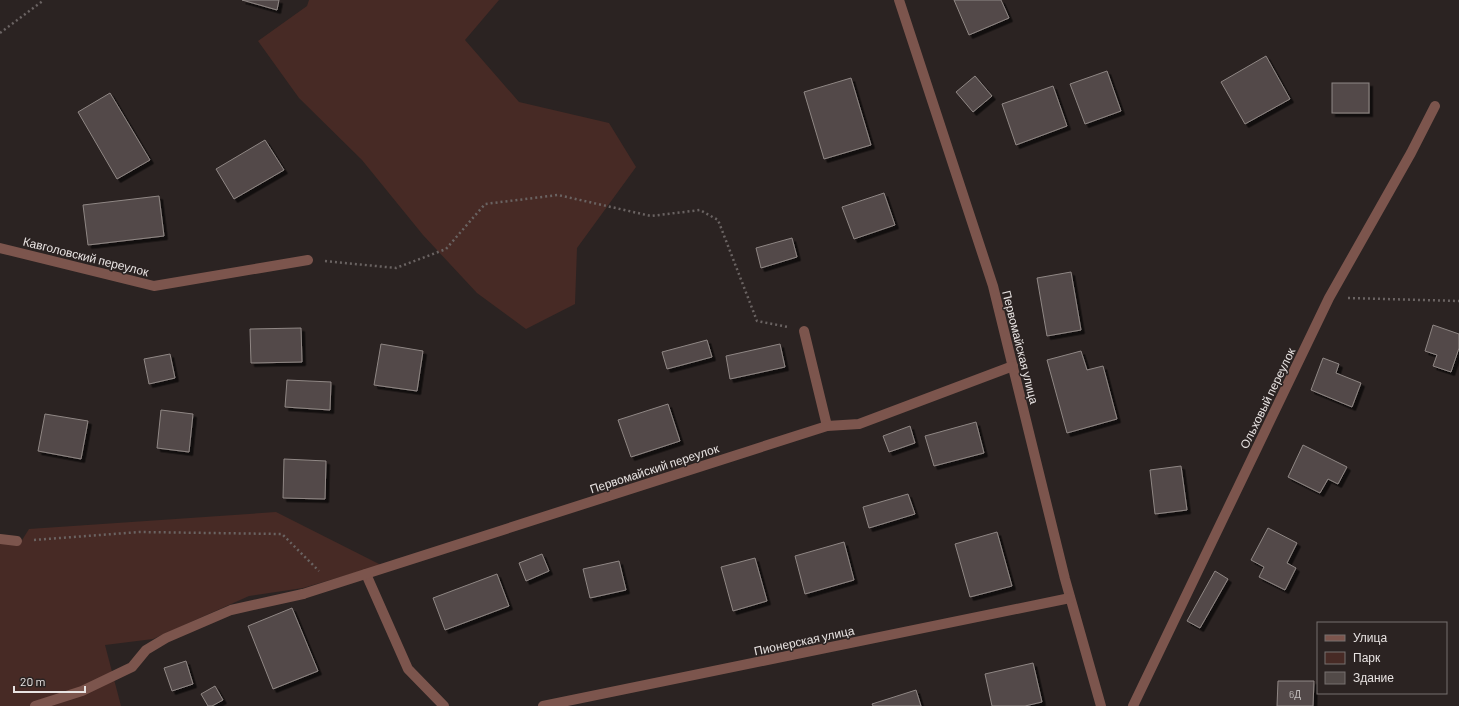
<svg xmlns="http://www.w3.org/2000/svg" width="1459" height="706" viewBox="0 0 1459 706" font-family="Barlow,sans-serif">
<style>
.green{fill:#472a25}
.building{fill:#524a48;stroke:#908785;filter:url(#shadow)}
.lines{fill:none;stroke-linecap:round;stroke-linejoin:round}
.path{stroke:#6a6362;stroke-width:2.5;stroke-dasharray:2 3;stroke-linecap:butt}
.lane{stroke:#7c554d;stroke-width:10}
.street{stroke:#7c554d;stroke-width:10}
.labels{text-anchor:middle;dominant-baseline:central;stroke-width:3;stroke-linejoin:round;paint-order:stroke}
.number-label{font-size:10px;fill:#c2bdbc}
.street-label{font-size:12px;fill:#e8e3e2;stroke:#2b2322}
</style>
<defs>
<filter id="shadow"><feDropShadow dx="3.5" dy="3.5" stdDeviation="0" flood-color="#0009"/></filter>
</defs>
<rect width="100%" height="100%" fill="#2b2322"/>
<g class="green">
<polygon points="309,0 499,0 465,40 519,102 609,123 636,167 577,248 575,304 526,329 477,293 423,235 362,160 299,98 258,41 307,6"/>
<polygon points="276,512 381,565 303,588 249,596 153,639 105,645 121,706 0,706 0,543 19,545 29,529"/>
</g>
<g class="building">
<polygon points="242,0 279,0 277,10"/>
<polygon points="954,0 1001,0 1009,18 969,35"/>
<polygon points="1266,56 1290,99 1245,124 1221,82"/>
<polygon points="1107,71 1121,111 1085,124 1070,84"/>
<polygon points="975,76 992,96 973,112 956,92"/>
<polygon points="851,78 871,145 824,159 804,92"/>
<rect x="1332" y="83" width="37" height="30"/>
<polygon points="1053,86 1067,126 1016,145 1002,104"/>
<polygon points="110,93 150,160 117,179 78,112"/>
<polygon points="265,140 284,170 234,199 216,169"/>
<polygon points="884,193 895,225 854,239 842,207"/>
<polygon points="159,196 164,236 88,245 83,205"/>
<polygon points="792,238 797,257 761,268 756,248"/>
<polygon points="1071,272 1081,330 1047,336 1037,278"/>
<polygon points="1433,325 1459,334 1459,348 1451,372 1433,366 1437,355 1425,351"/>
<polygon points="301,328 302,362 251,363 250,329"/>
<polygon points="707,340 712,357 667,369 662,352"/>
<polygon points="381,344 423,351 417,391 374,385"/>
<polygon points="780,344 785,367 730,379 726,356"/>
<polygon points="1081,351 1087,370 1103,366 1117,419 1067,433 1047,360"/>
<polygon points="170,354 175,378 149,384 144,359"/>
<polygon points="1323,358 1339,364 1336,373 1361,383 1352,407 1311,390"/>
<polygon points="287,380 331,382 330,410 285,407"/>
<polygon points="668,404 680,441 631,457 618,420"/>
<polygon points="161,410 193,414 189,452 157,448"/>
<polygon points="45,414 88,421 81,459 38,451"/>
<polygon points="976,422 984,453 934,466 925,436"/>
<polygon points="910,426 915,443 889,452 883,436"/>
<polygon points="1303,445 1347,467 1338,484 1328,479 1320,493 1288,477"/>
<polygon points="284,459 326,461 325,499 283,498"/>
<polygon points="1181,466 1187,510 1155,514 1150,470"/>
<polygon points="908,494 915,514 869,528 863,507"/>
<polygon points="1268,528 1297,543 1287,563 1296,568 1285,590 1259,577 1264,567 1251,560"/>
<polygon points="997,532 1012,586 970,597 955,544"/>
<polygon points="844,542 854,580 805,594 795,556"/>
<polygon points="542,554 549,571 526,581 519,563"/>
<polygon points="755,558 767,601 733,611 721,567"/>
<polygon points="619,561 626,590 590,598 583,569"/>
<polygon points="1215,571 1228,579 1200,628 1187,621"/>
<polygon points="497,574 509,606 445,630 433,598"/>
<polygon points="292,608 318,671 273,689 248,626"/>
<polygon points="186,661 193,684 172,691 164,668"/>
<polygon points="1033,663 1042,702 1025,706 992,706 985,674"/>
<polygon points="1278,681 1314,681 1313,706 1277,706"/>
<polygon points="215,686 223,700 212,706 208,706 201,694"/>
<polygon points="916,690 921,706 873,706 872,704"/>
</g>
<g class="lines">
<g class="path">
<polyline points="0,33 44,0"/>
<polyline points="325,261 396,268 446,249 485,204 558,195 651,216 700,210 718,220 757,321 788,327"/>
<polyline points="1348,298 1459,301"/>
<polyline points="34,540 139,532 282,534 319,571"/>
</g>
<g class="lane">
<polyline points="804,331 827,426"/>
<polyline points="35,706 82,691 132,667 146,650 166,638 231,610 303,594"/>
</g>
<g class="street">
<polyline points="899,0 993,286 1065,579 1101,706"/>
<polyline points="0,248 154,286 308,260"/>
<polyline points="0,539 17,541"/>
<polyline points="366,574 408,669 444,706"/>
<polyline points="303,594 827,426 859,424 1013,366"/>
<polyline points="543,706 1070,598"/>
<polyline points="1133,706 1329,298 1411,153 1435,106"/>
</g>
</g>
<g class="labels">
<g class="number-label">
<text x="1295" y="694">6Д</text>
</g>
<g class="street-label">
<text transform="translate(86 256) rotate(14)">Кавголовский переулок</text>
<text transform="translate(1021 347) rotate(76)">Первомайская улица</text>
<text transform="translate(1267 398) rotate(-64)">Ольховый переулок</text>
<text transform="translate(654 468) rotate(-18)">Первомайский переулок</text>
<text transform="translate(804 640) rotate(-12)">Пионерская улица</text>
</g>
</g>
<rect x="1317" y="622" width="130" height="72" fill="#2b2322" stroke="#77706f"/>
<rect x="1325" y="635" width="20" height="6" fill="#7c554d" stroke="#77706f"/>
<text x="1353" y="642" font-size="12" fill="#e8e3e2">Улица</text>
<rect x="1325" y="652" width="20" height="12" fill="#472a25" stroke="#77706f"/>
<text x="1353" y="662" font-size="12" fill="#e8e3e2">Парк</text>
<rect x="1325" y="672" width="20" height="12" fill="#524a48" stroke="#77706f"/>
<text x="1353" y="682" font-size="12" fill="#e8e3e2">Здание</text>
<path d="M14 686v6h71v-6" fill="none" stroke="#e8e3e2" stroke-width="2"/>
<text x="20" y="686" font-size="12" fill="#e8e3e2" stroke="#2b2322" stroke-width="3" paint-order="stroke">20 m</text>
</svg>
